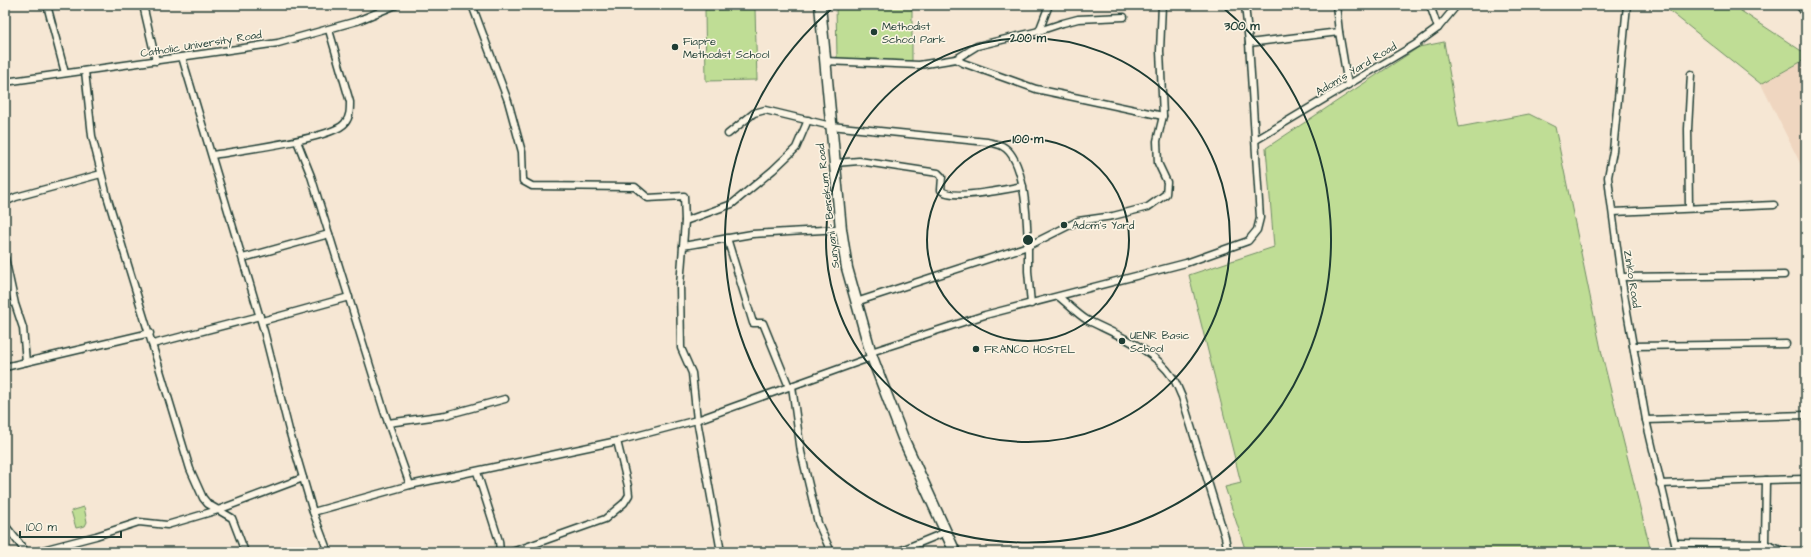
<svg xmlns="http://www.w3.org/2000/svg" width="1811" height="557" viewBox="0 0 1811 557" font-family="'Architects Daughter',sans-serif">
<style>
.built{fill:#efd6c0}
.green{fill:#bfdd95;stroke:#6f8d64}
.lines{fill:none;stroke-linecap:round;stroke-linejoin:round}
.minor-casing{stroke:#1f3d34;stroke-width:9}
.primary-casing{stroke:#1f3d34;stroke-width:13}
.minor{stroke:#fcf5e5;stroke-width:6}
.primary{stroke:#fcf5e5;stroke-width:10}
.ring{fill:none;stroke:#1f3d34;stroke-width:2}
.poi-dot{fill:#1f3d34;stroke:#fcf5e5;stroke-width:1.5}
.labels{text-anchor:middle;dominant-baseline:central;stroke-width:3;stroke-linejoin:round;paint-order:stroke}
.poi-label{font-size:11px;fill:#1f3d34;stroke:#fcf5e5;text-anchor:start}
.street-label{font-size:11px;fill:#1f3d34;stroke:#fcf5e5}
.centre{fill:#1f3d34;stroke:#fcf5e5;stroke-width:2}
.ring-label{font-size:12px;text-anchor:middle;font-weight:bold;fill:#1f3d34;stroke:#fcf5e5;stroke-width:3;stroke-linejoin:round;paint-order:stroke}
</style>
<rect width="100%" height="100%" fill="#f6e7d4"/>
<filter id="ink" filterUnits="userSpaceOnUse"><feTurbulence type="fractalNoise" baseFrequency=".025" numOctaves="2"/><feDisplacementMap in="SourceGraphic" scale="8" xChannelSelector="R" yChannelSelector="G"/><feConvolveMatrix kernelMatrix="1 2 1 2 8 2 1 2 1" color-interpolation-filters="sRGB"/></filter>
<g filter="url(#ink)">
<polygon class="built" points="1806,59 1806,175 1761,84"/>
<g class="green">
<polygon points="836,5 912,5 912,61 837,58"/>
<polygon points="1662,5 1732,5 1806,54 1806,59 1761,84"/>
<polygon points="755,9 757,80 706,81 705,10"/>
<polygon points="1444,42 1459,127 1529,114 1555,127 1603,359 1651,552 1246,552 1225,487 1241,483 1189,275 1274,247 1266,148 1419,47"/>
<polygon points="84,507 87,522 85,526 76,528 71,511"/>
</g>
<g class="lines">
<defs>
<g id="minor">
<polyline points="47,5 65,73"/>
<polyline points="143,5 156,61"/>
<polyline points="1245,5 1249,43"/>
<polyline points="1430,5 1438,28"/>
<polyline points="1627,5 1613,151 1608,177 1610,195 1621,277 1646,420 1677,552"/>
<polyline points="1799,5 1804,12"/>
<polyline points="1039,31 1049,5"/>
<polyline points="1339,32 1348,85"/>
<polyline points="182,57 264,331 289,430 313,512 328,552"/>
<polyline points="956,59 963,63 1036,89 1163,116"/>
<polyline points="825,61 919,65 956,59 977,46 1039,31 1063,23 1078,19 1124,17"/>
<polyline points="85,71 92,136 107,196 190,469 203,498 208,504 232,518 245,552"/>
<polyline points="5,82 278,43 357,21 396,5"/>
<path d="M728,134l26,-21 11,-3 66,16 156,16c5,1 11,2 15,4 24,12 25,76 26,100l-172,56"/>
<polyline points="1256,140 1416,44 1438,28 1457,5"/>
<polyline points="297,141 311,176 384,411 410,485"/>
<path d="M212,155c23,-4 121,-16 133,-32 5,-6 5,-13 5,-21l-21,-72"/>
<path d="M835,163l24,-2 79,12 4,4 -1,13c9,11 67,-1 82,-4"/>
<polyline points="5,202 16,197 101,174"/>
<polyline points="1689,208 1688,129 1691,74"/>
<polyline points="1613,212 1774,205"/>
<polyline points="685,221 732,204 773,170 796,148 808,120"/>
<polyline points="727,238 753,323 763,323 789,387"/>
<polyline points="683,246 752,234 841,229"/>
<polyline points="5,258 15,304 23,328 26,362"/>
<polyline points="243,258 329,234"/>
<polyline points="1621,277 1784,275"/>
<path d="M1059,297c9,7 18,17 28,23 30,15 66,28 86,58 4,6 6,13 9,19l43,140 3,15"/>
<polyline points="1031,304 1028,271 1028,246 1078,221 1113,216 1148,207 1166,194 1167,182 1158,163 1157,141 1163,116 1160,51 1162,5"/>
<polyline points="262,321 349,297"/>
<polyline points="153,344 260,316"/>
<polyline points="1633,346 1786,344"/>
<polyline points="871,352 985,315 1186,263 1248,241 1257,230 1260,218 1249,43 1339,32 1336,5"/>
<polyline points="5,367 150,333"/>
<polyline points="792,386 801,452 818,523 831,552"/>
<polyline points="1646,420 1806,415"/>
<polyline points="388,423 446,415 505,399"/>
<polyline points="477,472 499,541 500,552"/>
<polyline points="1766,480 1806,479"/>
<polyline points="1660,484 1766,480 1765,544"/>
<polyline points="313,512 410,485 617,441 697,420 692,373 681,348 680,285 685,221 684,196 648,198 635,187 631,187 532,186 523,181 522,152 508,101 472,5"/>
<polyline points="5,525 26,552"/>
<polyline points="1675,543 1765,544 1786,552"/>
<polyline points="35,552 96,536 139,522 167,525 218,510 303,478"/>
<polyline points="512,552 605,519 624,503 629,495 628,486 617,441"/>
<polyline points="721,552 697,420 872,357"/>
<polyline points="897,552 946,532"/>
</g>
<polyline id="primary" points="820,5 841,229 847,268 872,357 903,438 955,552"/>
</defs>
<use href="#minor" class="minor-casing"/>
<use href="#primary" class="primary-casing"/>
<use href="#minor" class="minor"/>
<use href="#primary" class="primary"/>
</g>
</g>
<g class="ring">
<circle cx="1028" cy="240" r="101"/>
<circle cx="1028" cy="240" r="202"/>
<path d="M1221 6A303 303 0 1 1 835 6"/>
</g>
<g class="poi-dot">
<circle cx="874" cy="32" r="4"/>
<circle cx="675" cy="47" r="4"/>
<circle cx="1064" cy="225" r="4"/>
<circle cx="1122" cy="341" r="4"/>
<circle cx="976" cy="349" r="4"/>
</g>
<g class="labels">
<g class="poi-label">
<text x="882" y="26">Methodist<tspan x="882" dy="13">School Park</tspan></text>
<text x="683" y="41">Fiapre<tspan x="683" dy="13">Methodist School</tspan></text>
<text x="1072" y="225">Adom's Yard</text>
<text x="1130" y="335">UENR Basic<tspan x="1130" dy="13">School</tspan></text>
<text x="984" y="349">FRANCO HOSTEL</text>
</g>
<g class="street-label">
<text transform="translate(201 44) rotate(-9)">Catholic University Road</text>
<text transform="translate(1356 69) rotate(-31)">Adom's Yard Road</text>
<text transform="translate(828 206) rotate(-97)">Sunyani - Berekum Road</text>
<text transform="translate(1632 279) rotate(81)">Zinko Road</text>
</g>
</g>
<circle cx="1028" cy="240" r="6" class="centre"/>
<g class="ring-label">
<text x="1242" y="30">300 m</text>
<text x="1028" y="42">200 m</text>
<text x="1028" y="143">100 m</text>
</g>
<rect width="1811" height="557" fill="none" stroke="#fcf5e5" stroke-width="20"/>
<rect x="10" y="10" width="1791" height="537" fill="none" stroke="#1f3d34" stroke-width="1.5" filter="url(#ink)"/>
<path d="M20 531v6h101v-6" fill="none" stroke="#1f3d34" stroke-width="2"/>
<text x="26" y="531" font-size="12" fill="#1f3d34" stroke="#fcf5e5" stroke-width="3" paint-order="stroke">100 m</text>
</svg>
